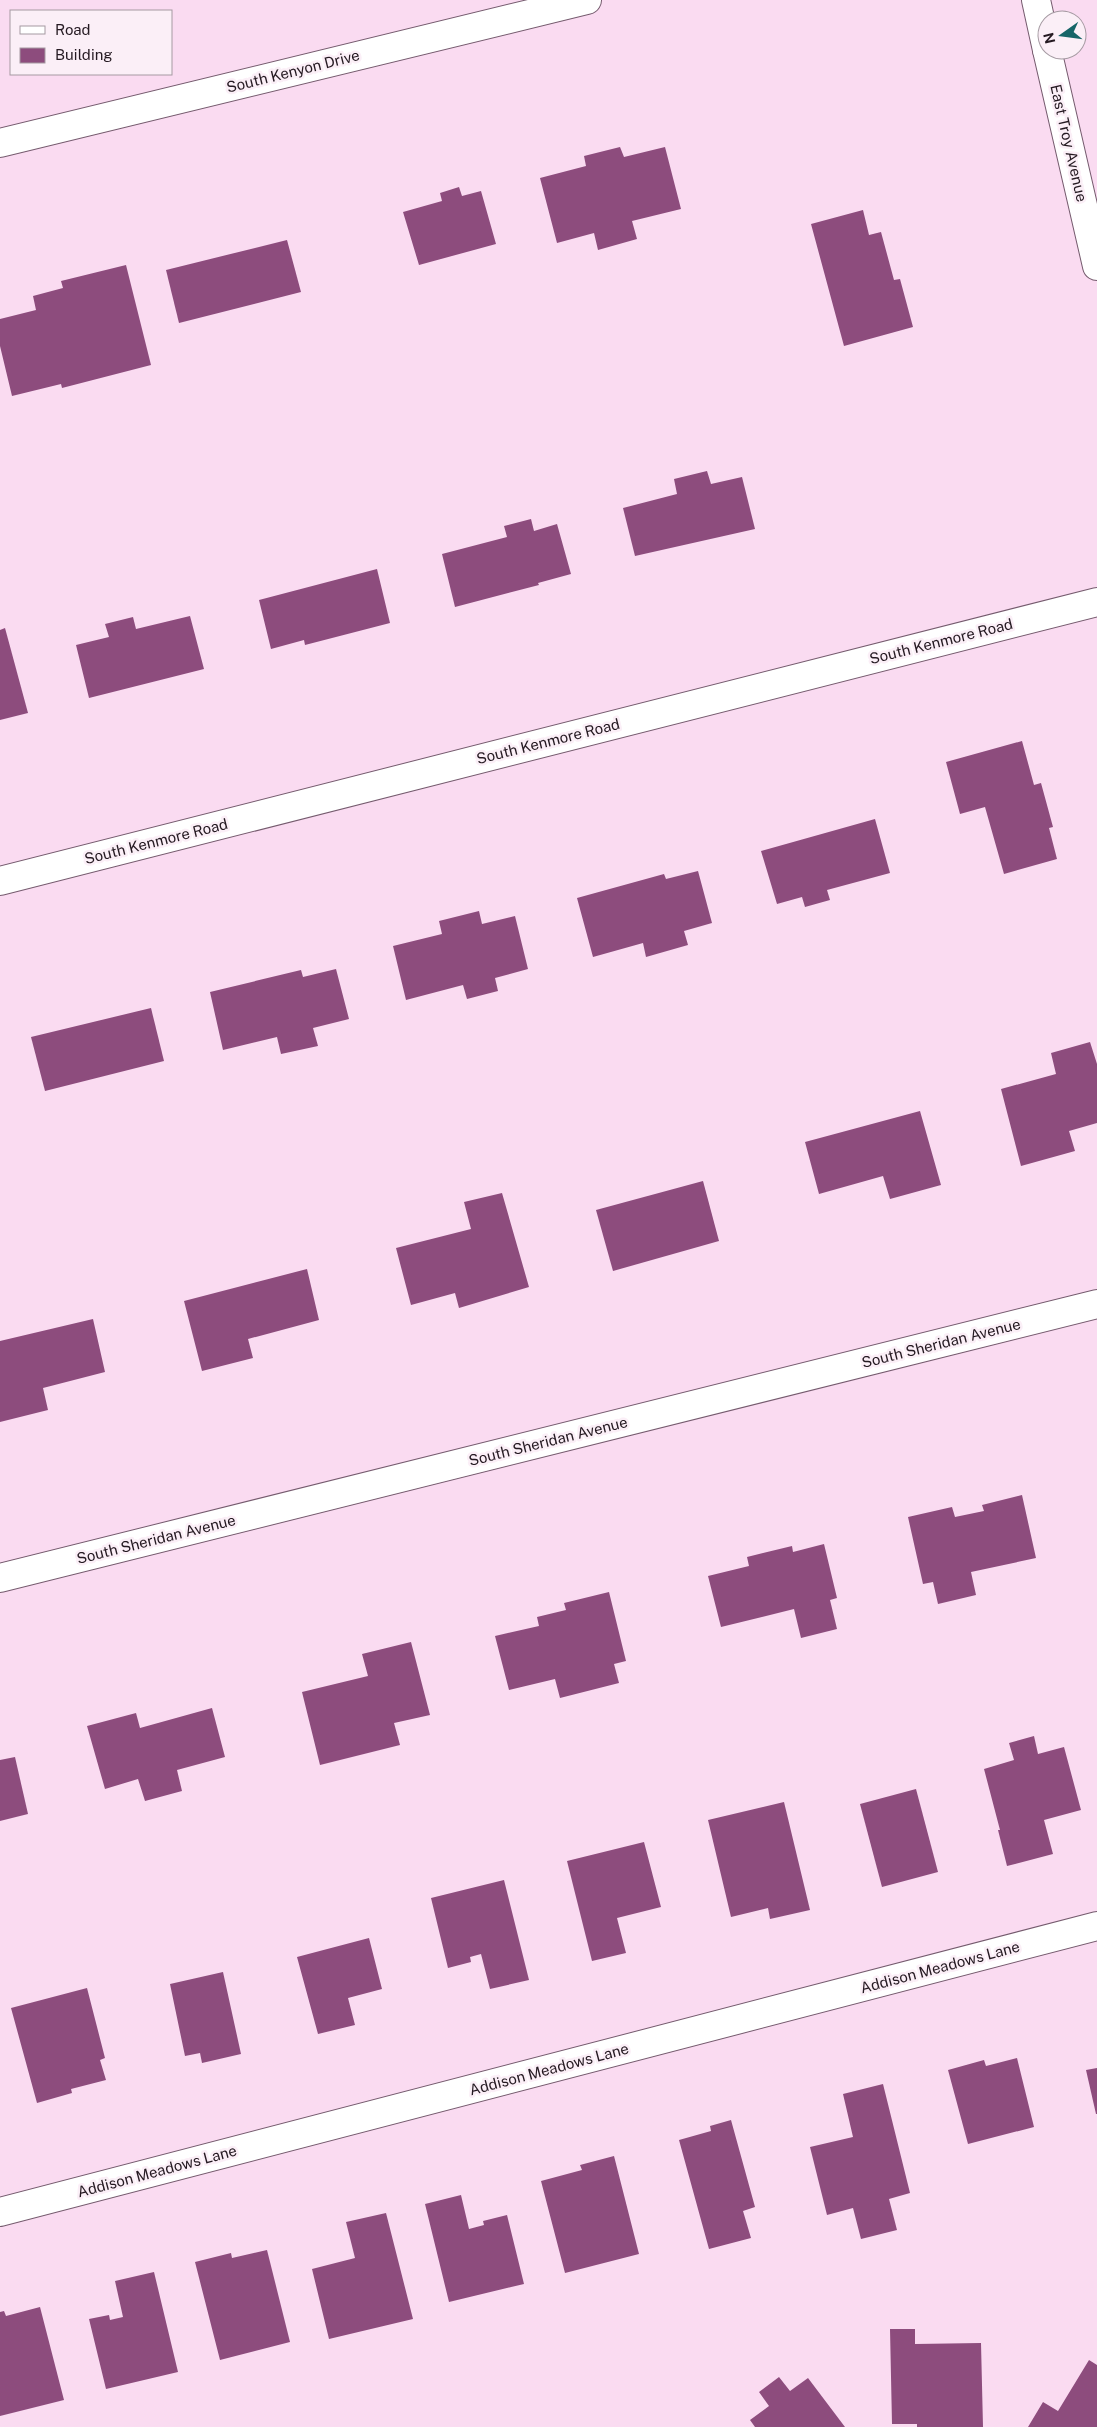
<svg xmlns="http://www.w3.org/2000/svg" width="1097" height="2427" viewBox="0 0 1097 2427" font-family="'Public Sans',sans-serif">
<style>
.building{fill:#8d4c7d}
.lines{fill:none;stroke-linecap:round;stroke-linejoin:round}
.street-casing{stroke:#755b6e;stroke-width:30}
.secondary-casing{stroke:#755b6e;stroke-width:30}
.street{stroke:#fff;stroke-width:28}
.secondary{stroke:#fff;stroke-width:28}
.labels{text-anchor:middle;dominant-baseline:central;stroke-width:5;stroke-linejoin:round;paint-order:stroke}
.street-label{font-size:15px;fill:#251a22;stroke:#fbeff7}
</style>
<rect width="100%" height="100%" fill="#fadbf1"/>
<g class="building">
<polygon points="620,147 624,157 665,147 681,209 632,221 637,239 598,250 594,233 557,243 540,178 586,166 584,156"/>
<polygon points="459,187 462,196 481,191 496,244 419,265 403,212 442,201 440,193"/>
<polygon points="863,210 869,235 881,232 894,280 900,279 913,327 844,346 811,224"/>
<polygon points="287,240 301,292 179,323 166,270"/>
<polygon points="126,265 151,365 62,388 61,384 12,396 0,346 0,319 36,310 33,296 63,288 61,281"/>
<polygon points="707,471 711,484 742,477 755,529 635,556 623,508 677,494 674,479"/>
<polygon points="531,519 534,531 557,524 571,574 538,583 539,585 455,607 442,554 507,537 504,526"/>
<polygon points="377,569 390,623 305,645 304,640 271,649 259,600"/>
<polygon points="190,616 204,669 89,698 76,645 109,637 105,624 133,617 136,629"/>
<polygon points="5,628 28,713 0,720 0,630"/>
<polygon points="1022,741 1034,785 1041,783 1053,827 1049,828 1057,859 1004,874 985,807 960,814 946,762"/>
<polygon points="875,819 890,873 827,890 830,900 805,907 802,897 777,904 761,851"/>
<polygon points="698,871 712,923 684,931 688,945 646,957 643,943 593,957 577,898 664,874 666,879"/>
<polygon points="479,911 482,924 515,916 528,969 495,978 498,991 467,999 463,985 406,1000 393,946 442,934 439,921"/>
<polygon points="336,969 349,1019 313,1028 318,1046 281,1054 277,1037 223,1050 210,992 301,970 303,977"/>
<polygon points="151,1008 164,1061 45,1091 31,1037"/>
<polygon points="1090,1042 1097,1064 1097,1123 1069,1131 1075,1151 1021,1166 1001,1089 1056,1074 1051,1053"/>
<polygon points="920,1111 941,1185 890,1199 883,1176 819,1194 805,1142"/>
<polygon points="703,1181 719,1241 613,1271 596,1210"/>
<polygon points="502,1193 529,1287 459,1308 455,1293 411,1305 396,1248 471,1229 464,1202"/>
<polygon points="307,1269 319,1320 248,1339 253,1358 202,1371 184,1301"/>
<polygon points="93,1319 105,1372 43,1388 48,1410 0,1422 0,1341"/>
<polygon points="1022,1495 1036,1558 971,1572 976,1595 938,1604 933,1582 923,1584 908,1517 952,1507 955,1517 984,1511 982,1505"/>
<polygon points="824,1544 837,1598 830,1600 837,1629 801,1638 794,1609 721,1627 708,1576 749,1566 747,1557 792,1546 793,1552"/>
<polygon points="609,1592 626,1661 614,1664 619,1683 560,1698 555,1679 509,1690 495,1636 539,1626 537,1617 566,1610 564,1603"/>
<polygon points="411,1642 430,1715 394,1723 400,1745 320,1765 302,1692 368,1676 362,1654"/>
<polygon points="212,1708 225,1757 177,1770 182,1791 145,1801 138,1779 105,1789 87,1726 136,1713 140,1728"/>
<polygon points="1034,1736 1038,1754 1064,1747 1081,1810 1044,1820 1053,1854 1007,1866 998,1830 1000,1830 984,1769 1014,1760 1009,1743"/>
<polygon points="15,1757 28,1814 0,1821 0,1760"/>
<polygon points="916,1789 938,1872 882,1887 860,1804"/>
<polygon points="784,1802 810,1910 770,1919 768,1908 731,1917 708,1820"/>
<polygon points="644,1842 661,1907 617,1918 626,1953 592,1961 567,1861"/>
<polygon points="504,1880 529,1980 490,1989 481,1954 470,1957 471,1962 448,1968 431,1898"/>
<polygon points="369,1938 382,1989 348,1998 355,2025 318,2034 297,1957"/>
<polygon points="223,1972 241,2054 202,2063 200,2053 185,2056 170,1984"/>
<polygon points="87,1988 105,2058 100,2060 106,2080 71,2089 72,2093 37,2103 11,2008"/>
<polygon points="1017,2058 1034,2127 968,2144 948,2070 984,2060 986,2066"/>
<polygon points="1097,2068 1097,2114 1096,2114 1086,2070"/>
<polygon points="883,2084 910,2193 889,2199 897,2230 861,2239 853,2208 827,2215 810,2147 853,2137 843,2094"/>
<polygon points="731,2120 755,2207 743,2211 751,2238 709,2249 679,2140 711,2131 710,2126"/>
<polygon points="614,2156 639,2254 565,2273 541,2181 582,2170 580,2165"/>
<polygon points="461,2195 469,2229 484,2225 483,2221 507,2215 524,2284 449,2302 425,2204"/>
<polygon points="386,2213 413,2319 329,2339 312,2269 355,2258 346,2222"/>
<polygon points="267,2250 290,2342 220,2360 195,2262 231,2253 232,2258"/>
<polygon points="154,2272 178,2372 106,2389 89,2319 109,2315 110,2320 123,2317 115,2281"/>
<polygon points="40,2307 64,2400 0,2416 0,2312 4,2311 6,2316"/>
<polygon points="890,2329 915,2329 915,2344 981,2343 983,2427 917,2427 917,2424 892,2424"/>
<polygon points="1089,2360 1097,2365 1097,2427 1028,2427 1043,2402 1058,2411"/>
<polygon points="779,2377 790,2391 808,2378 845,2427 755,2427 750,2420 769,2406 759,2392"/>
</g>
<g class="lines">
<defs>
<g id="street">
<polyline points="0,143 587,0"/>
<polyline points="0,881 1097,602"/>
<polyline points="0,2212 1097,1926"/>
</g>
<g id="secondary">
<polyline points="1036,0 1047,50"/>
<polyline points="1047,50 1097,266"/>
<polyline points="0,1578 1097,1304"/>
</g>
</defs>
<use href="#street" class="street-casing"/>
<use href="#secondary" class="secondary-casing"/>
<use href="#street" class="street"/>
<use href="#secondary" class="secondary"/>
</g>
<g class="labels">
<g class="street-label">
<text transform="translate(293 71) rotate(-14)">South Kenyon Drive</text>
<text transform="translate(1069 143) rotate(77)">East Troy Avenue</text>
<text transform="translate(941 641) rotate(-14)">South Kenmore Road</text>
<text transform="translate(548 741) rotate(-14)">South Kenmore Road</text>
<text transform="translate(156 841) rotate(-14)">South Kenmore Road</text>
<text transform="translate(941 1343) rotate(-14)">South Sheridan Avenue</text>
<text transform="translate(548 1441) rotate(-14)">South Sheridan Avenue</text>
<text transform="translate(156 1539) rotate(-14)">South Sheridan Avenue</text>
<text transform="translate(940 1967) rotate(-15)">Addison Meadows Lane</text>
<text transform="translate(549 2069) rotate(-15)">Addison Meadows Lane</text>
<text transform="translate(157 2171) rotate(-15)">Addison Meadows Lane</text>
</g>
</g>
<rect x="10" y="10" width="162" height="65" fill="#fbeff7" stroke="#a59aa2"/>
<rect x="20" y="26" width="25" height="8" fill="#ffffff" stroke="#a59aa2"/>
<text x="55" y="35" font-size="15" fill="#251a22">Road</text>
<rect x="20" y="48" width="25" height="15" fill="#8d4c7d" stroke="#a59aa2"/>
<text x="55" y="60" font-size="15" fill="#251a22">Building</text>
<g transform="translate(1062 35) rotate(256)"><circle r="24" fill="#fbeff7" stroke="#a59aa2"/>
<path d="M0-4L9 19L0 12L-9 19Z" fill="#166568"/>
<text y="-8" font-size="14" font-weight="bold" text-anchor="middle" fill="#251a22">N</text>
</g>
</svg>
